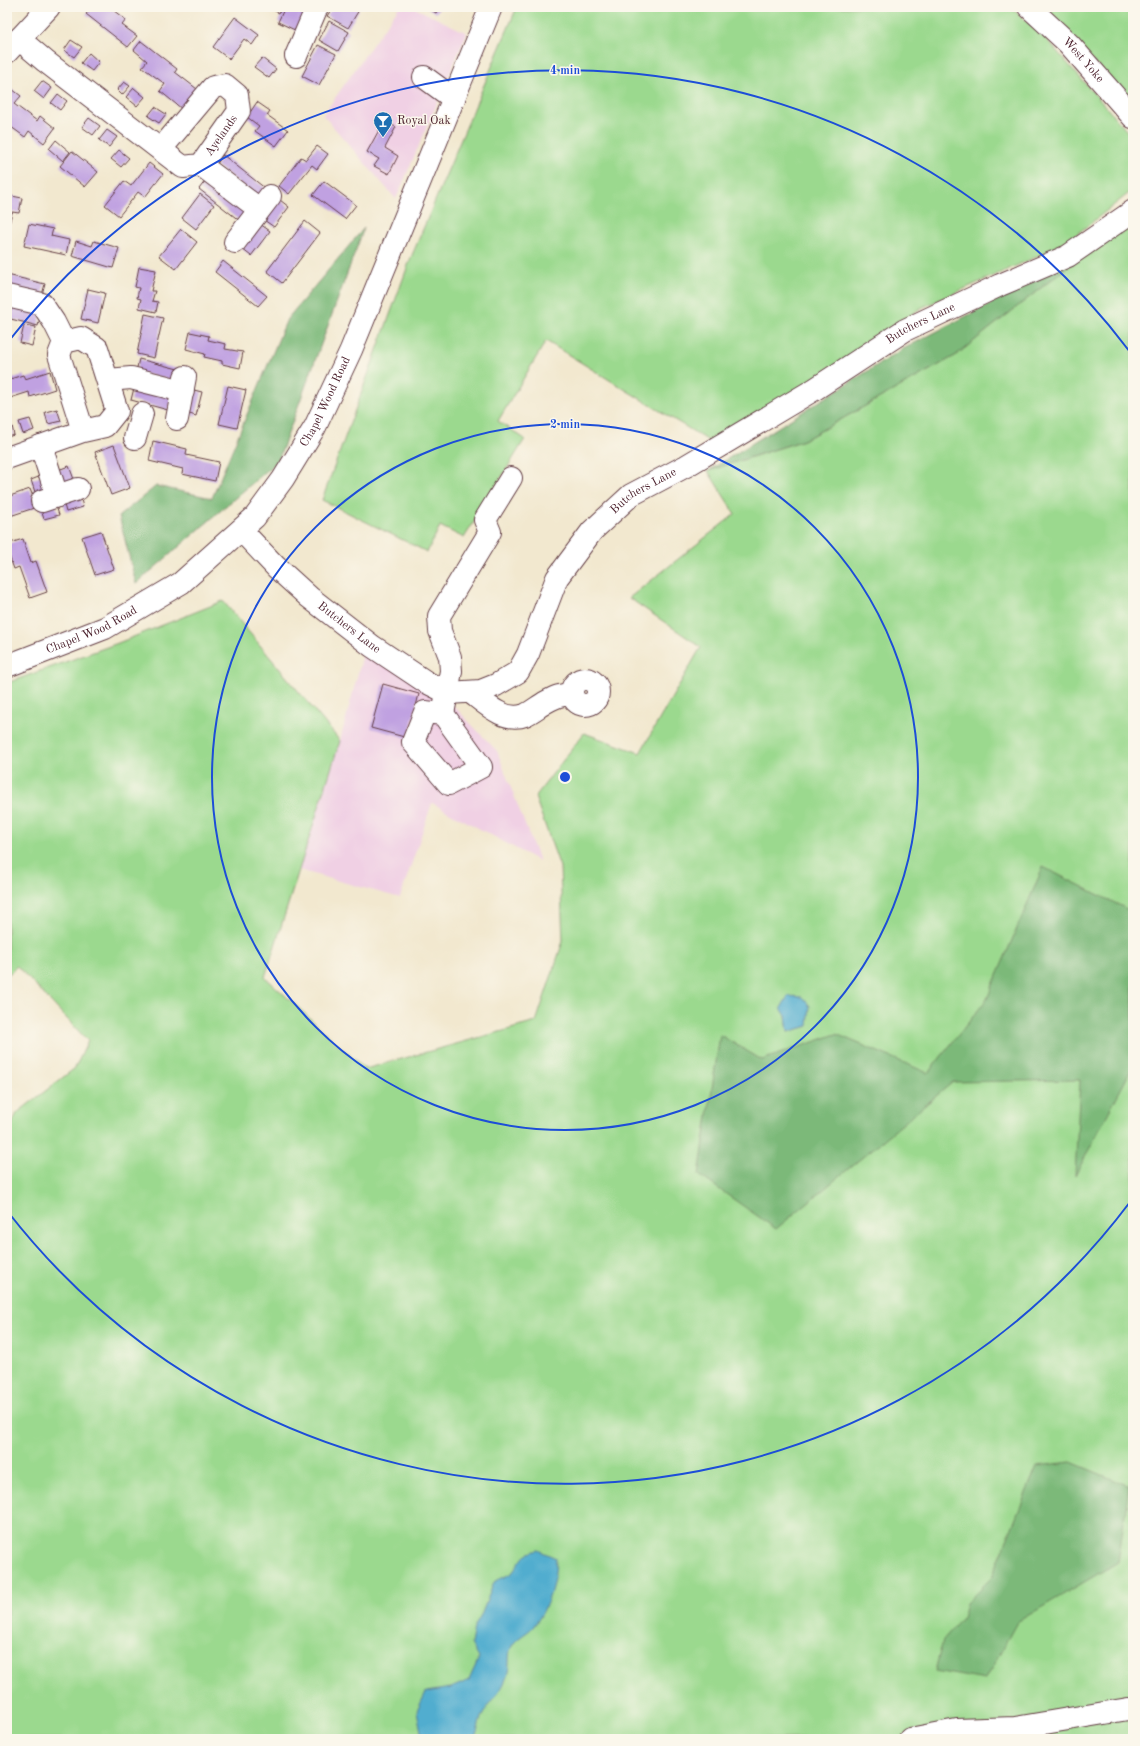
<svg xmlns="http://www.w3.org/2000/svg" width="1140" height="1746" viewBox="0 0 1140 1746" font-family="'Old Standard TT',serif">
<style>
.built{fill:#f0d0e4}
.green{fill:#9bd98e;stroke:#727c5c;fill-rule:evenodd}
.forest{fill:#7cb979;stroke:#636c52}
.water{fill:#51adcf;stroke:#4e667d}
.building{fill:#c0a1e1}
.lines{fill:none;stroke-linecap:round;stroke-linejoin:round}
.minor-casing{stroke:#633d44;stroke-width:24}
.minor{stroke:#fff;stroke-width:22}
.ring{fill:none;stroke:#1d4ed8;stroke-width:2}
.labels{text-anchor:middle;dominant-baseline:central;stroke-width:3;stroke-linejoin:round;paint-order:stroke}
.street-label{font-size:12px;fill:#4a1f2b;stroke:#fbf7ec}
.poi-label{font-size:12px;fill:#4a1f2b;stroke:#fbf7ec;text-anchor:start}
.centre{fill:#1d4ed8;stroke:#fbf7ec;stroke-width:2}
.ring-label{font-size:12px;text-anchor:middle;font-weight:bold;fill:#1d4ed8;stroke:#fbf7ec;stroke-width:3;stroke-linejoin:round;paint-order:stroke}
</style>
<rect width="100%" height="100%" fill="#fbf7ec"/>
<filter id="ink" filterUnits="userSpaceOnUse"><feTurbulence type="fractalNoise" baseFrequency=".025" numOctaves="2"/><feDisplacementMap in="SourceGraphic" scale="8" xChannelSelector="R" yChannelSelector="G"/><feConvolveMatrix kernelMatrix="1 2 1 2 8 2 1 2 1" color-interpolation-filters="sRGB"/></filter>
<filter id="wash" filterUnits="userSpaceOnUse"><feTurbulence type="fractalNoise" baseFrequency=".012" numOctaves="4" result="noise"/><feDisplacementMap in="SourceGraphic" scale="16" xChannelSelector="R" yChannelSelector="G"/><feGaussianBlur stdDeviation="0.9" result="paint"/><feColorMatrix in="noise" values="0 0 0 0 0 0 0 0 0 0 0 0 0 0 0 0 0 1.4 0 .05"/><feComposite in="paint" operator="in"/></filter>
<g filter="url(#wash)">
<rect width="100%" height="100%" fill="#f2e8cf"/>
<g class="built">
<polygon points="399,7 413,7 467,33 396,199 323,115"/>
<polygon points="365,647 451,703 497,751 539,861 432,803 400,898 299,870 340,741"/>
</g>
<g class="green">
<polygon points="517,7 1010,7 1041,33 1133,138 1133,190 1063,245 921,308 717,446 546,341 498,421 525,439 464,538 440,526 427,552 322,500 410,260"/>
<polygon points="1042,7 1133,7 1133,104"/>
<path d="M1133,218v1521h-1126v-604l10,-22 58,-45 13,-27 -71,-75 -10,10v-293l111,-40 105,-42 117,140 -75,236 100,92 171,-47 27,-81 -3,-74 -25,-70 49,-64 56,20 61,-106 -72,-49 106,-84 -27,-43 96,-31 151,-84 125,-99zM786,1016l22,10 -20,6z"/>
</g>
<g class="forest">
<polygon points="364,228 278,461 136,584 119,516 156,486 212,498 287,319"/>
<polygon points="1080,257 955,356 804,440 708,471 903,349"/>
<polygon points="1043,867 1133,912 1133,1066 1075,1176 1080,1080 953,1082 776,1229 699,1175 720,1035 762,1060 836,1034 928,1073 987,999"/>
<polygon points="1071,1462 1129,1486 1118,1562 1017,1622 985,1680 935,1671 943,1640 962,1618 966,1603 992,1577 1037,1466"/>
</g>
<g class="water">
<polygon points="788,996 802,997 810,1006 808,1026 788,1032 786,1016 781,1008"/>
<path d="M538,1550l18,8c0,23 -8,51 -23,69 -6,7 -18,11 -22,21 -3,6 -1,16 -3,24 -3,17 -18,29 -26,44 -4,8 -3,16 -9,23h-43l-9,-7 -4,-21 9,-19 25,-4 18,-8 10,-22 -8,-14 3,-17 8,-14 12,-31 18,-9 14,-19z"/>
</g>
<g id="blocks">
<g class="building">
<polygon points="92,7 109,7 126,20 122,25 137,36 128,47 86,14"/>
<polygon points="267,7 282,7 279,13"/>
<polygon points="285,7 292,7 307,14 299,32 278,22"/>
<polygon points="333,7 354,7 359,10 348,28 327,16"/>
<polygon points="426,7 440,7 436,13"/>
<polygon points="235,17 259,35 252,45 244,39 229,59 213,47"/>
<polygon points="329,21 349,32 338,51 319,40"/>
<polygon points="71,40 82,47 74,57 64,50"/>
<polygon points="141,41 177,69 175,72 197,89 182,109 160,91 165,84 142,67 147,61 134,50"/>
<polygon points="318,45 336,54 319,85 302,76"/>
<polygon points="89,53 99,62 92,71 81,63"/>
<polygon points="262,58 276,69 269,78 254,67"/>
<polygon points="42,81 52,88 44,99 34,91"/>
<polygon points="124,82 130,86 122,95 117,90"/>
<polygon points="134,88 145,97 137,106 126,97"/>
<polygon points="12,89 21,96 14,104 37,121 40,116 55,128 44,143 29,131 25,137 7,124 7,95"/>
<polygon points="58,94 67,101 60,110 51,103"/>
<polygon points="257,102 270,111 267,115 288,130 276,146 255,131 259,126 247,117"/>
<polygon points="155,107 166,114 159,123 148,116"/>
<polygon points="89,118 100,126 93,135 82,127"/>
<polygon points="384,121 396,127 385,148 398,156 389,174 374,166 379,159 367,152"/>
<polygon points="107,130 117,137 109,147 99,140"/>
<polygon points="56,140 70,152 63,161 49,149"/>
<polygon points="317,146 328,154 317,169 312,165 289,194 279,186 301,157 306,160"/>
<polygon points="119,150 129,158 121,167 111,159"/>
<polygon points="72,151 98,172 85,187 60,166"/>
<polygon points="223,155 266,189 259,198 216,165"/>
<polygon points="149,163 163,174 145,197 138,192 119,216 105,205 124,181 131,186"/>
<polygon points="206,180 247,213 240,221 199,189"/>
<polygon points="324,181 356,205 345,219 313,195"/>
<polygon points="200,194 214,205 196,229 182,218"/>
<polygon points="7,195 22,198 19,213 12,212 8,229"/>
<polygon points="280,200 289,207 274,227 264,220"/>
<polygon points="305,221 320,233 282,283 267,271"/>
<polygon points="29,224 53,229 51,236 69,240 66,255 24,246"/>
<polygon points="260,224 270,231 251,256 242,249"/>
<polygon points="181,229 197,242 176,269 159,256"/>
<polygon points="76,241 92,246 94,241 119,248 113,268 72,256"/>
<polygon points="223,261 267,296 258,306 215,272"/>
<polygon points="139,267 156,270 151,291 155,291 152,301 158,302 156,312 139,308 141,299 137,298 139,288 135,287"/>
<polygon points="7,275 45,284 42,295 7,287"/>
<polygon points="88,289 105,293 98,323 81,319"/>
<polygon points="7,306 41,314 38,326 7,318"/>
<polygon points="145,314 163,318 154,358 137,354"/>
<polygon points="24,325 36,327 32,346 20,343"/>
<polygon points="190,332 209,336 208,340 226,344 225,349 243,352 240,368 222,364 222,361 204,357 205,354 186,349"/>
<polygon points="139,359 178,369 176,381 136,372"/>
<polygon points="50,371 55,389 30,397 29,392 7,399 7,380 23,375 25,379"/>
<polygon points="228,386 246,390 237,428 219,424"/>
<polygon points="134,388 172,398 168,410 131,400"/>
<polygon points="190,389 202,392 196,416 183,412"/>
<polygon points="57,409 61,421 48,424 45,412"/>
<polygon points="30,419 34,430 23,434 19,422"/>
<polygon points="12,426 14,435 7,437 7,427"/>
<polygon points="153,441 187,449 186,455 219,462 215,481 182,474 183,469 149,461"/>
<polygon points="114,445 130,488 111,495 95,452"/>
<polygon points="69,466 75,482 63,486 58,470"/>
<polygon points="41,476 46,491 36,495 31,480"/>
<polygon points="30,489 37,507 7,517 7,497"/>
<polygon points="80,496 83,507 66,512 63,501"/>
<polygon points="55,503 59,515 44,519 40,507"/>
<polygon points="101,531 114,569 95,575 82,537"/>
<polygon points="23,539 31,563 36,561 47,592 30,598 19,567 14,569 7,550 7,544"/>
<polygon points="383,684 419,694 408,738 371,728"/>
<polygon points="666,1735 671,1739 663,1739"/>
</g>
</g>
</g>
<g filter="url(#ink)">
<use href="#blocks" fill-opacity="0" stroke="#633d44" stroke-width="1"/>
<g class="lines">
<defs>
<g id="minor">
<path id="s1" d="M1029,7l40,37 64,73"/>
<path id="s2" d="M19,39l26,22 138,106 18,-2 38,-54 -2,-16 -12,-10 -12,2 -52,62"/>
<polyline points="7,52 49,7"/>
<polyline points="296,56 317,7"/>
<polyline points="424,77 454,99"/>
<polyline points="201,165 259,209"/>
<polyline points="235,242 270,196"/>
<polyline points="7,296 42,304 54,322 64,342"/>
<polyline points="108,380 131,378 183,391"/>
<polyline points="177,419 185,377"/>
<polyline points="135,438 142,414"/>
<polyline points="41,446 57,496"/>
<polyline points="7,458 83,431 105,426 117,411 97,348 81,338 64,342 59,355 83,431"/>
<polyline points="42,501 78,489"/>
<path id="s3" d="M241,530l35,37 33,30 63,49 54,36 22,11 33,-2 15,-6 22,-13 10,-18 29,-76 35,-47 39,-36 55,-29 129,-77 90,-59 95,-45 68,-29 65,-45"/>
<path id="s4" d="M7,666l98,-38 76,-45 74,-66 28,-38 32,-52 36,-77 140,-343"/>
<circle cx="585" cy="692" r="13"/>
<path d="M470,692c15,11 34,31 55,23 7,-3 14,-9 21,-13 9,-5 15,-8 26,-7"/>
<polyline points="443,714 425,712 413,742 449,784 481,767 443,714 451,671 450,657 440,631 439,616 490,532 485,520 511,478"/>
<polyline points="910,1739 957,1730 1015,1728 1128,1709 1133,1710"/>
</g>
</defs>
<use href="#minor" class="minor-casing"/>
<use href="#minor" class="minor"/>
</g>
</g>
<g class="ring">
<circle cx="565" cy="777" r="353"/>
<path d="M1130 1202A707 707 0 0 1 8 1212M8 342A707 707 0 0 1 1130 352"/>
</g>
<defs>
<symbol id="bar-pin" viewBox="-11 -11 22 30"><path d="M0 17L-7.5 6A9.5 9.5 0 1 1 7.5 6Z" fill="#1f6fb2" stroke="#fbf7ec"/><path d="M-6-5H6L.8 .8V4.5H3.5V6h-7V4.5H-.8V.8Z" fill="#fff"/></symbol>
</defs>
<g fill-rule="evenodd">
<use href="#bar-pin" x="372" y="110" width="22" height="30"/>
</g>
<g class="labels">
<g class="street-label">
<text stroke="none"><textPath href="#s1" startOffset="76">West Yoke</textPath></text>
<text stroke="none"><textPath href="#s2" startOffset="262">Ayelands</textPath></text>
<text stroke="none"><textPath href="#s3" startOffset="890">Butchers Lane</textPath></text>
<text stroke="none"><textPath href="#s4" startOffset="428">Chapel Wood Road</textPath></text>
<text stroke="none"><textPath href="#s3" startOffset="566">Butchers Lane</textPath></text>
<text stroke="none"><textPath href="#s3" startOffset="146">Butchers Lane</textPath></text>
<text stroke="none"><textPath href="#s4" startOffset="92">Chapel Wood Road</textPath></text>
</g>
<g class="poi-label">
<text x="397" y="121">Royal Oak</text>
</g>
</g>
<circle cx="565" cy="777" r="6" class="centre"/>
<g class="ring-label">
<text x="565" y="74">4 min</text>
<text x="565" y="428">2 min</text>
</g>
<rect width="1140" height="1746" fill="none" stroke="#fbf7ec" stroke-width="24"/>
</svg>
